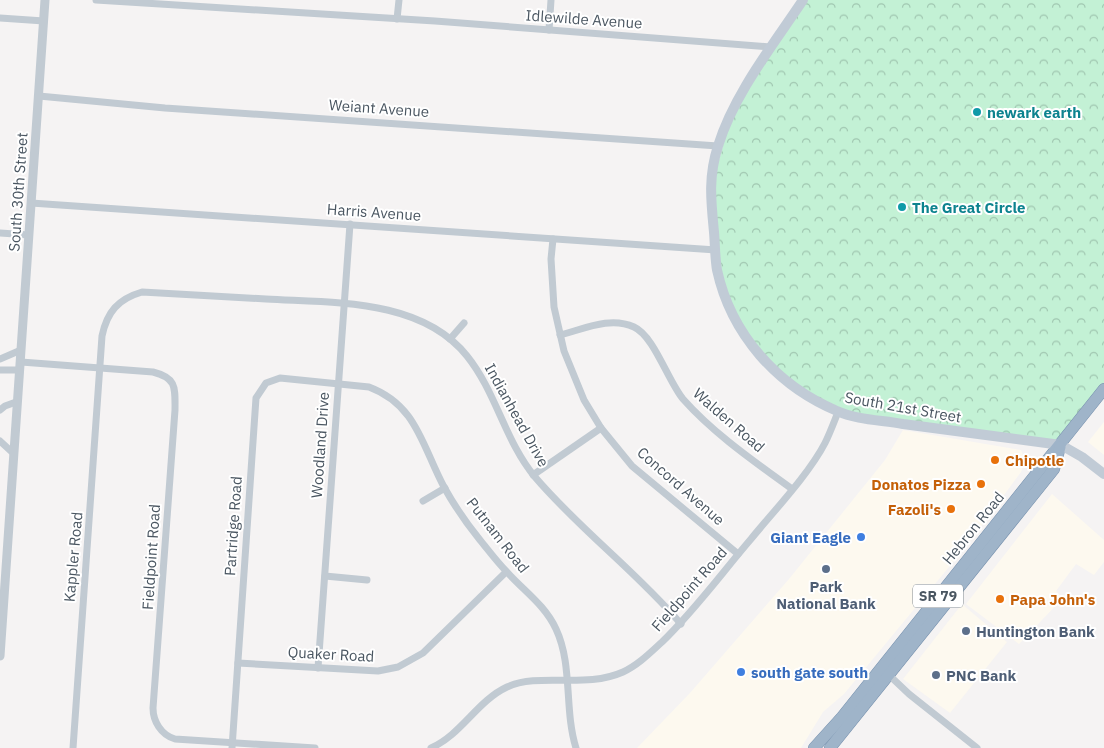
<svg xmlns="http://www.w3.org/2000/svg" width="1104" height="748" viewBox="0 0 1104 748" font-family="'IBM Plex Sans',sans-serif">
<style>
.commercial{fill:#fdf9ef}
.forest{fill:url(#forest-crowns)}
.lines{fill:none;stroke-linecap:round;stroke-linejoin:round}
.trunk-casing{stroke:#7690ad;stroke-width:12}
.minor{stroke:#c1cad2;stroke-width:7}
.tertiary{stroke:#c1cad2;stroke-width:9}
.secondary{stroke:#c1cbd6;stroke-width:10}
.trunk{stroke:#9fb4c9;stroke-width:11}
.culture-dot{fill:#0f9aa8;stroke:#fff;stroke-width:2}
.food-dot{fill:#e8710a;stroke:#fff;stroke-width:2}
.shop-dot{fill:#3f7fe0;stroke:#fff;stroke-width:2}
.service-dot{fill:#5c6f8a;stroke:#fff;stroke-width:2}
.labels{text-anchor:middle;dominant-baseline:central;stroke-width:4;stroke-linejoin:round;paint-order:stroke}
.shield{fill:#fff;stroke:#808990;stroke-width:1}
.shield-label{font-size:14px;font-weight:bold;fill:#4a5661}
.street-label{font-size:15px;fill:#4a5661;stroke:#fff}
.culture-label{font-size:15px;font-weight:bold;fill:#0d838f;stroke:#fff;text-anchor:start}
.food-label{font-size:15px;font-weight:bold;fill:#c56008;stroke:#fff;text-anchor:start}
.shop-label{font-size:15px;font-weight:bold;fill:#366cbe;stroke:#fff;text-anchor:end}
.service-label{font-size:15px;font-weight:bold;fill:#4e5e75;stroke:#fff;text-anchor:start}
</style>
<defs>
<pattern id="forest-crowns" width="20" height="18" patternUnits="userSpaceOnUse" patternTransform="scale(1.25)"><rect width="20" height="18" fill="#c3f1d5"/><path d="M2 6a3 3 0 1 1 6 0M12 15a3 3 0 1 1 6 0" fill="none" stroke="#a0c6b0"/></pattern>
</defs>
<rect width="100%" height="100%" fill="#f5f3f3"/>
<g class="commercial">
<polygon points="1104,422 1104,455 1088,442"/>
<polygon points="903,430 1021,450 1025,461 1021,472 968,544 844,694 823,712 801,748 637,748 690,693 789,579 885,460"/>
<polygon points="1052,494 1104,540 1104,562 1094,575 1076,564 1056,591 1063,598 1019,644 966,604"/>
<polygon points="962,604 1007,642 950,713 903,679"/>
</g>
<polygon class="forest" points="804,0 1104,0 1104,389 1061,445 838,412 766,363 723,292 709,196 732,113"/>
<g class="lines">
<defs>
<g id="trunk">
<polyline points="814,748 842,717 1104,389"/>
<polyline points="830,748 1054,469 1060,447"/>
</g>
</defs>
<use href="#trunk" class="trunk-casing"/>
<g class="minor">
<polyline points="96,0 435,21 770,47"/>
<polyline points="0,18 44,21"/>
<polyline points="397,19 399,0"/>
<polyline points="549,30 551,0"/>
<polyline points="39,96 165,108 718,146"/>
<polyline points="31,203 716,250"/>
<polyline points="0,233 29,235"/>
<polyline points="553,239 551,259 554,307 564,351 584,400 601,428 632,466 738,554"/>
<path d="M560,335c24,-6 50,-19 74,-8 20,9 34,54 49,72 31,35 72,63 109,90"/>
<polyline points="450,339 464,323"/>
<polyline points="0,359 21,350"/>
<path d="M21,362l132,10c24,6 22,16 22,38l-22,298c0,13 8,27 22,31l140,9"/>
<polyline points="0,370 20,370"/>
<polyline points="0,410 5,406 16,402"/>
<polyline points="0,441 13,453"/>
<polyline points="533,475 601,428"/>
<polyline points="423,501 445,488"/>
<polyline points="325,576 367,580"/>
<polyline points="238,663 378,671 398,667 423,653 506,572"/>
<polyline points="318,668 350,224"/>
<polyline points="890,676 909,694 977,748"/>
<path d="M73,748l29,-412c5,-24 16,-37 40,-44 41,2 83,5 124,7 66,4 155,-1 201,57 29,36 38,85 68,121 45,53 101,94 146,147"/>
<path d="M232,748l24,-350 10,-15 14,-5 89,9c48,18 53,59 75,100 10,18 23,37 36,53 9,11 17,22 27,32 17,19 38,33 49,57 17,36 8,81 20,119"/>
<path d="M431,748c31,-14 46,-47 76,-61 33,-15 78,2 116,-15 15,-7 27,-19 39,-30 33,-32 59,-68 89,-103 22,-27 58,-65 74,-96 5,-10 9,-21 13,-31"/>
</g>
<polyline class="tertiary" points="0,656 45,0"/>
<path class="secondary" d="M803,0c-30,45 -69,94 -85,146 -10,31 -7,55 -4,86 1,12 1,26 3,38 14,64 60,116 120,141 20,9 45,9 66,13 53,7 105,14 158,21l21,12 22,17"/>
<use href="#trunk" class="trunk"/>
</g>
<g class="culture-dot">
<circle cx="977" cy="112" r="5"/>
<circle cx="902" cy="207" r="5"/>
</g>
<g class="food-dot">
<circle cx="995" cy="460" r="5"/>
<circle cx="981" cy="484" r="5"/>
<circle cx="951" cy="509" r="5"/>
<circle cx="1000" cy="599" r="5"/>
</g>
<g class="shop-dot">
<circle cx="861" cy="537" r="5"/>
<circle cx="741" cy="672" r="5"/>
</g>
<g class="service-dot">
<circle cx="826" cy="569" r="5"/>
<circle cx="966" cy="631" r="5"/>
<circle cx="936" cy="675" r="5"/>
</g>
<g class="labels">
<rect class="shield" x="913" y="584.5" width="50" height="23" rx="4"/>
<g class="shield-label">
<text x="938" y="596">SR 79</text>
</g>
<g class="street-label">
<text transform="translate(584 19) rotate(4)">Idlewilde Avenue</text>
<text transform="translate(379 108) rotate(4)">Weiant Avenue</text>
<text transform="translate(18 192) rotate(-86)">South 30th Street</text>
<text transform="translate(374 212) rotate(4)">Harris Avenue</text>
<text transform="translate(903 407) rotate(10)">South 21st Street</text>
<text transform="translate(517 415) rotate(61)">Indianhead Drive</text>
<text transform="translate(729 420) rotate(41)">Walden Road</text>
<text transform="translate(320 445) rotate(-86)">Woodland Drive</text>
<text transform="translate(681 486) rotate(41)">Concord Avenue</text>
<text transform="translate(233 526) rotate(-86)">Partridge Road</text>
<text transform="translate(973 528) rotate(-51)">Hebron Road</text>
<text transform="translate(498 535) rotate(52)">Putnam Road</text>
<text transform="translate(73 557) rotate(-85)">Kappler Road</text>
<text transform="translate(151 557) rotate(-86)">Fieldpoint Road</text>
<text transform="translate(689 589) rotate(-49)">Fieldpoint Road</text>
<text transform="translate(331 654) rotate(3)">Quaker Road</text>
</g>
<g class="culture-label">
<text x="987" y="112">newark earth</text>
<text x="912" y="207">The Great Circle</text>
</g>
<g class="food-label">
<text x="1005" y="460">Chipotle</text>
<text x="971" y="484" text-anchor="end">Donatos Pizza</text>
<text x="941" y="509" text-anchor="end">Fazoli's</text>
<text x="1010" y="599">Papa John's</text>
</g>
<g class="shop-label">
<text x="851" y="537">Giant Eagle</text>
<text x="751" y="672" text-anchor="start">south gate south</text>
</g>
<g class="service-label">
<text x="826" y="586" text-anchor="middle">Park<tspan x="826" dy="17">National Bank</tspan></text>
<text x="976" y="631">Huntington Bank</text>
<text x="946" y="675">PNC Bank</text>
</g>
</g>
</svg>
